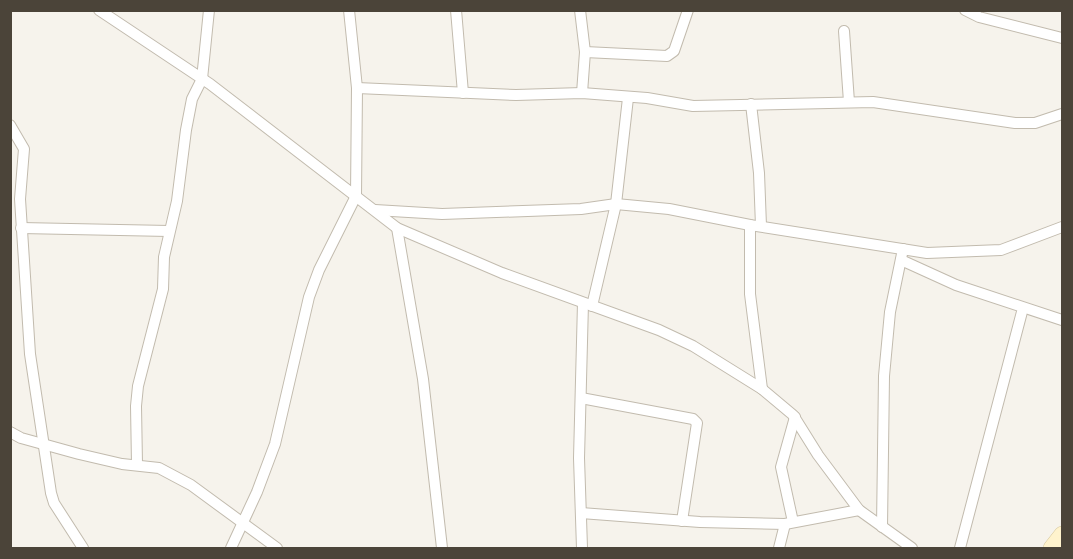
<svg xmlns="http://www.w3.org/2000/svg" width="1073" height="559" viewBox="0 0 1073 559" font-family="Signika,sans-serif">
<style>
.lines{fill:none;stroke-linecap:round;stroke-linejoin:round}
.street-casing{stroke:#c2bbae;stroke-width:12}
.secondary-casing{stroke:#d6c79b;stroke-width:16}
.street{stroke:#fff;stroke-width:10}
.secondary{stroke:#fff3cd;stroke-width:15}
</style>
<rect width="100%" height="100%" fill="#f6f3ec"/>
<g class="lines">
<defs>
<g id="street">
<polyline points="99,10 210,84 397,228 502,273 659,330 693,346 762,389 793,415 818,455 859,510 912,548"/>
<polyline points="456,10 463,93"/>
<polyline points="580,10 585,52 582,93"/>
<polyline points="965,10 979,17 1062,38"/>
<polyline points="844,31 849,102"/>
<polyline points="585,52 667,56 674,51 688,10"/>
<polyline points="357,88 516,95 582,93 647,98 693,106 873,102 1015,123 1035,123 1062,114"/>
<polyline points="751,104 759,173 761,226"/>
<polyline points="10,125 24,149 20,199 30,354 51,493 54,503 83,548"/>
<polyline points="375,210 442,214 581,209 616,204 669,209 750,225 927,253 1001,250 1062,227"/>
<polyline points="750,225 750,294 762,389"/>
<polyline points="21,228 169,231"/>
<polyline points="397,228 423,379 442,548"/>
<polyline points="901,260 956,285 1062,320"/>
<polyline points="592,306 616,204 628,98"/>
<polyline points="581,398 693,419 697,423 682,521"/>
<polyline points="10,432 21,438 79,454 122,464 159,468 191,485 277,548"/>
<polyline points="137,464 136,406 138,386 163,289 164,257 177,201 186,130 192,99 202,79 209,10"/>
<polyline points="581,513 700,522 785,524 859,510"/>
<polyline points="793,522 781,467 795,417"/>
<polyline points="882,527 884,376 890,312 903,249"/>
<polyline points="231,548 257,492 275,444 309,297 319,270 356,196 357,88 349,10"/>
<polyline points="582,548 579,458 583,303"/>
<polyline points="779,548 785,524"/>
<polyline points="960,548 1023,308"/>
</g>
<polyline id="secondary" points="1051,548 1062,534"/>
</defs>
<use href="#street" class="street-casing"/>
<use href="#secondary" class="secondary-casing"/>
<use href="#street" class="street"/>
<use href="#secondary" class="secondary"/>
</g>
<rect width="1073" height="559" fill="none" stroke="#4b4439" stroke-width="24"/>
</svg>
